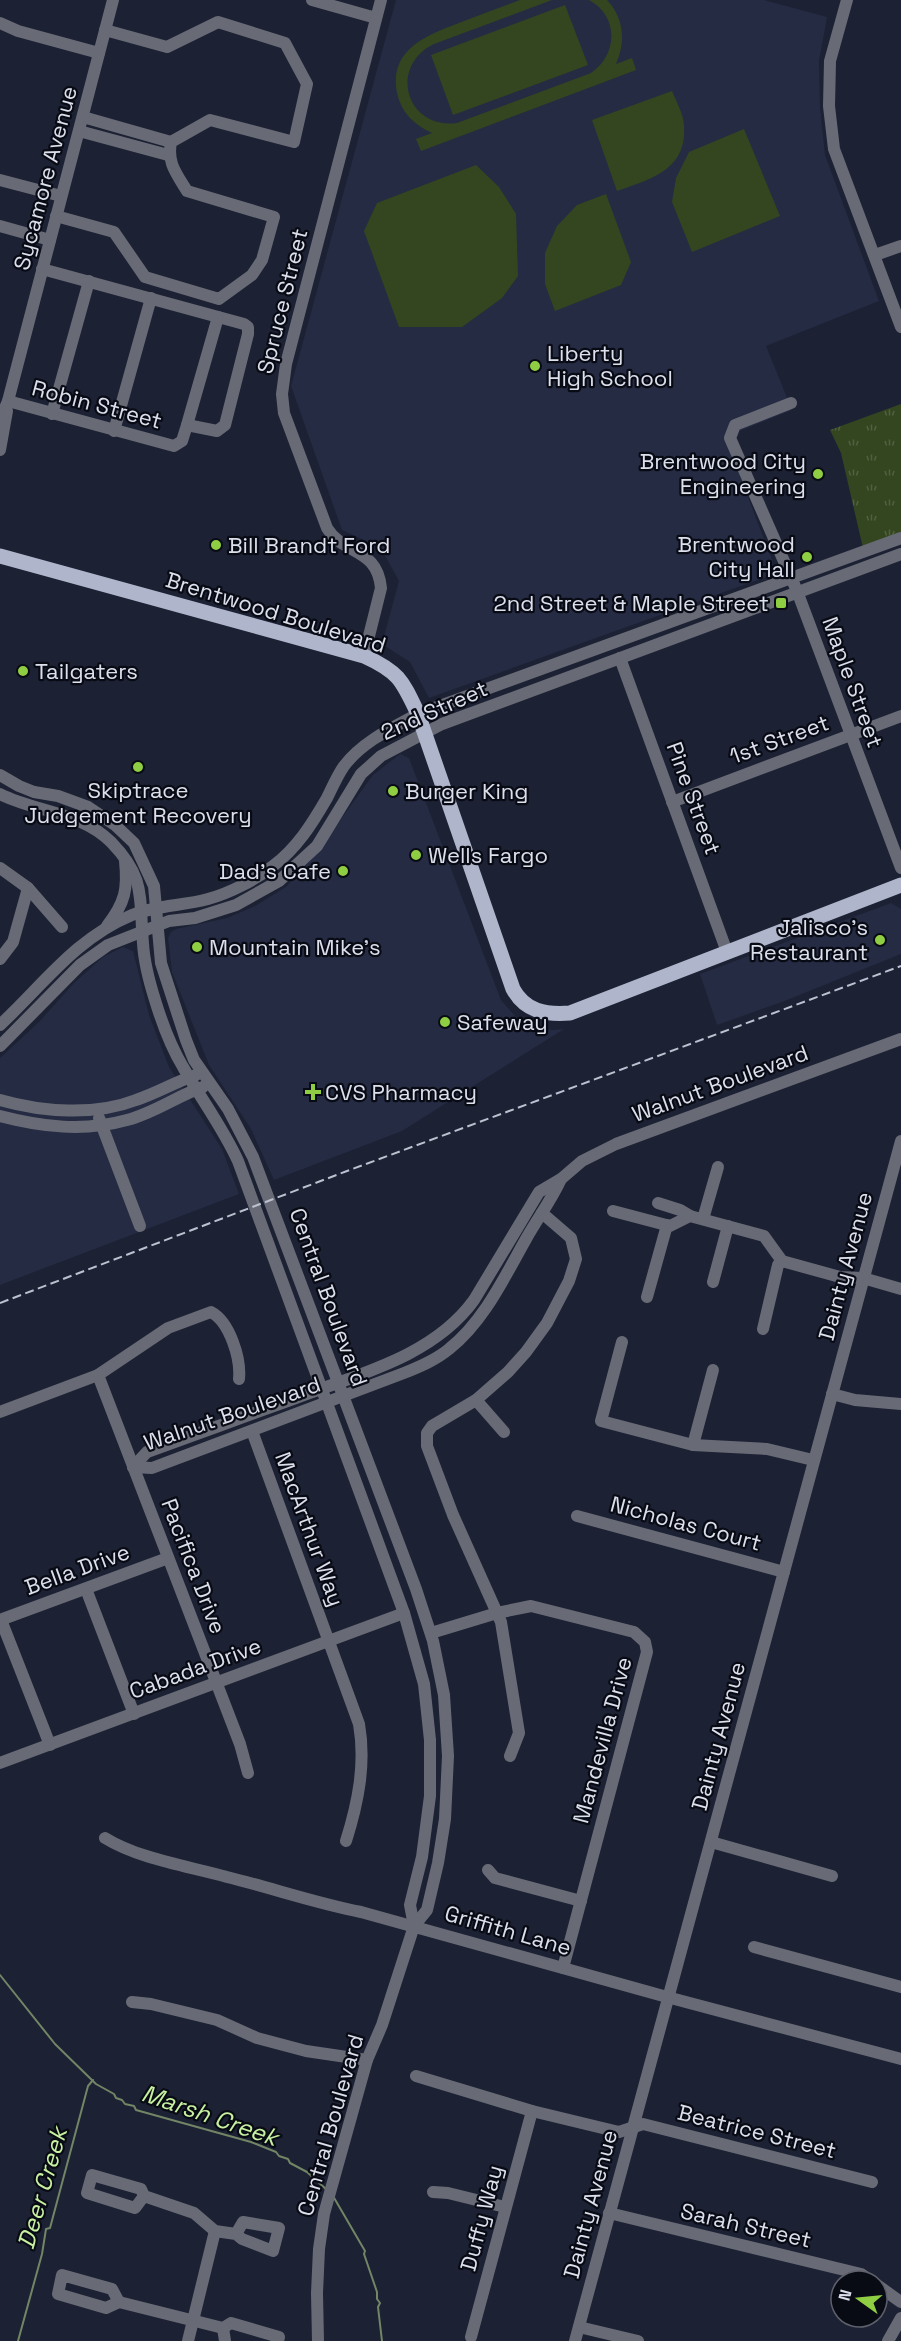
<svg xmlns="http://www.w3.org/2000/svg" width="901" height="2341" viewBox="0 0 901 2341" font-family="'Space Grotesk',sans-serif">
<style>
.built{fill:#252b43}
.park{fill:url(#park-tufts)}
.garden{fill:#33461f}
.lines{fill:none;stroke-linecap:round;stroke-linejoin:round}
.stream{stroke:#728565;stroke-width:2}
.minor{stroke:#686b76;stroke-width:12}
.major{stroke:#afb5cb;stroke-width:15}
.rail{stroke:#bcc1cf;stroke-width:2;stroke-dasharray:9 4.5;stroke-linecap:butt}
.poi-dot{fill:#8fcd42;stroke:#090b14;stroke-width:2}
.labels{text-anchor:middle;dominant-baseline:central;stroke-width:4.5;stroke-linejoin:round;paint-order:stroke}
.street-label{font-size:22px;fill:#dce0ed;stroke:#090b14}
.poi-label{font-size:22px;fill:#dce0ed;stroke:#090b14;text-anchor:start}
.water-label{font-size:24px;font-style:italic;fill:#c8f1a2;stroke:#090b14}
</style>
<defs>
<pattern id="park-tufts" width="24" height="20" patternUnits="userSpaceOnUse" patternTransform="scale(1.5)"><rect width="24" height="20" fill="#33461f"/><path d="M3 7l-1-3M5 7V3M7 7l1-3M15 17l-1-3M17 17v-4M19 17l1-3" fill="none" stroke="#506040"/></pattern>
</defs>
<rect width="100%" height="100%" fill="#1c2134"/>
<g class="built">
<polygon points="396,0 764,0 827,17 819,61 820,108 825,155 879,301 766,346 792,410 725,437 777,573 429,698 410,662 382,644 399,581 381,548 342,530 291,386"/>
<polygon points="400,754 409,758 501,1000 516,1017 530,1025 552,1030 564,1029 402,1131 274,1180 251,1129 209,1065 172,972 168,938 171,932 176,929 227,918 255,906 286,887 319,849 373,775"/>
<polygon points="891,903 901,909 901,954 782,1002 717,1025 700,974"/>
<polygon points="123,947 133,951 149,1015 169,1067 222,1149 239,1194 0,1285 0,1058 39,1022 74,983 103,957"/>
</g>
<polygon class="park" points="901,404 901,532 863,548 841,453 830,430"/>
<g class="garden">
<path d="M520,0h32l-118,44c-46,22 -28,86 23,79l134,-50c27,-18 28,-57 -2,-73h18c17,18 19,42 9,64l16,-6 4,12 -215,81 -5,-12 16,-6c-18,-8 -31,-21 -35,-40 -9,-46 34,-59 67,-72 19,-7 38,-14 56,-21z"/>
<polygon points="565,5 588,65 453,115 431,55"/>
<path d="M672,91c4,10 12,24 12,35 3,44 -33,53 -67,65l-25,-71z"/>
<polygon points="744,129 780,216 692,252 672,202 676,178 689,152"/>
<polygon points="476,165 499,187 516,214 518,276 502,298 462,327 399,327 364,231 377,203"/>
<polygon points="606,194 631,262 621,285 555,311 545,284 545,253 557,226 577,205"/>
</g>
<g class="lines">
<g class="stream">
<polyline points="0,1975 55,2044 96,2084 114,2094 116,2098 122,2100 125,2104 134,2106 136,2110 251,2142 276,2152 279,2156 288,2159 290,2163 307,2172 327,2190"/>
<polyline points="333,2196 365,2251 364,2254 377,2292 377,2299 380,2303 378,2307 382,2341"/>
<polyline points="18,2341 42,2254 46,2229 50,2228 88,2086 93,2080"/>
</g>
<g class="minor">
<polyline points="312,0 376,18"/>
<polyline points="847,0 830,61 829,106 834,149 901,327"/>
<polyline points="0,23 18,31 99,53"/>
<polyline points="83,117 171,142"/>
<polyline points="79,131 168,155"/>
<polyline points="0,180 61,196"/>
<path d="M56,216l58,16 31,45 74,22 33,-24 10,-15 12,-43 -87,-26c-11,-18 -20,-28 -16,-49l39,-22 84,22 13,-58 -22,-41 -67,-21 -51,25 -62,-17"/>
<polyline points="0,226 50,240"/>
<polyline points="875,255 901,246"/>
<polyline points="42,269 244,324 248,327 248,334 225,425 217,431 187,425"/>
<polyline points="8,401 174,446 182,441 187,425 218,317"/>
<polyline points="791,403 735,425 730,438 797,591 901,868"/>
<polyline points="52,414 89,281"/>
<polyline points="0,420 8,401 113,0"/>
<polyline points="114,431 151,298"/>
<polyline points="0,450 7,411"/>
<path d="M364,656l17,-68c-4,-41 -37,-32 -54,-60l-43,-115 -2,-19 4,-30 95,-364"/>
<polyline points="620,658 727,952"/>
<polyline points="0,775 19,786 34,792 58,796 88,807 115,825 134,843 154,886 161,963 186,1040 194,1060 228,1109 253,1157 416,1589 433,1641 444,1695 448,1756 445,1819 438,1863 427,1910 414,1926 382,2025 367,2060 324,2214 319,2249 317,2293 318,2341"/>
<path d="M0,794c36,18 81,18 111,48 35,36 28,55 32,101 1,19 6,38 12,57 7,23 16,47 28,67 18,32 40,61 55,94l166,452 20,71 6,56v56l-8,61 -12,48 4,21"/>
<polyline points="672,802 901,716"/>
<polyline points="0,868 28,888 62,927"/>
<path d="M107,926c18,-23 21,-37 18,-65"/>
<polyline points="0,959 13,942 28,888"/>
<path d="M0,1025c43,-40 76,-87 132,-110 25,-10 51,-9 76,-16 22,-6 47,-19 65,-33 24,-18 39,-42 54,-68 5,-10 10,-22 17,-32 18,-24 48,-38 74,-52l483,-176"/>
<polyline points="0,1046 80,965 108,945 169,921 195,918 236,905 279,881 317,846 361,774 381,756 442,724 901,554"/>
<path d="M0,1100c42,12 95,16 136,0 21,-7 39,-18 60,-25"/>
<path d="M0,1116c42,11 84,16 127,4 27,-7 50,-24 76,-33"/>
<polyline points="99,1118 140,1226"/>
<polyline points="658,1203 680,1210 690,1216"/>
<polyline points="613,1211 670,1226 690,1216 764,1236 782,1261 840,1277 863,1278 901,1289"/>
<polyline points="703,1219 718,1167"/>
<polyline points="713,1282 728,1226"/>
<polyline points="647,1297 667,1225"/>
<polyline points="763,1329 778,1265 782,1261"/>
<polyline points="622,1342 601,1421 693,1445 767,1449 813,1460"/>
<polyline points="98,1375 240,1744 248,1773"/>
<polyline points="832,1394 855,1400 901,1404"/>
<polyline points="476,1400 504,1432"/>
<path d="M0,1412l98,-37 70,-47 43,-16c19,10 30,47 28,67"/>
<path d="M252,1431l107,293c7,40 -1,79 -13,117"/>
<polyline points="693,1445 713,1370"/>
<path d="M133,1467l14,-15c49,-18 97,-35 146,-53 63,-24 140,-42 181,-99l65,-108 22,-13 21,-18 34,-17 285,-105"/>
<path d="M133,1467l19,1 252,-95c15,-6 32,-13 45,-24 35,-28 55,-71 77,-110 11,-20 25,-38 35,-60"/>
<polyline points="577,1516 784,1572"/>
<polyline points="86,1589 134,1714"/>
<polyline points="0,1620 168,1558"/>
<polyline points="1,1620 50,1745"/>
<polyline points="431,1633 497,1613 531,1606 634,1632 645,1642 647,1652 563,1968"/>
<polyline points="510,1756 519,1733 501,1622 453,1515 427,1446 427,1433 432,1426 476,1400 508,1372 526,1352 547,1323 569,1281 576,1259 571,1238 542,1213"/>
<polyline points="0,1763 404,1613"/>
<path d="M105,1838c34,21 83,28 122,39 45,11 88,26 134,35l306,85 234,62"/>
<polyline points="711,1842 832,1876"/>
<polyline points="488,1870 495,1878 581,1901"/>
<polyline points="754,1947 901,1987"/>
<polyline points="132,2002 151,2004 217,2020 257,2038 306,2051 367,2060"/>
<polyline points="416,2076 532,2111 619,2132 643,2124 872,2182"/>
<polyline points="433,2192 448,2193 505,2207"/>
<polyline points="144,2196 135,2208 87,2193 92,2175 141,2189 144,2196 194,2213 215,2231 236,2234 242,2239 273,2251 279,2228 243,2222 236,2234"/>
<polyline points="609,2213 861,2274 871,2281"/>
<polyline points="877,2285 901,2302"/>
<polyline points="119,2302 112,2289 62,2275 58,2294 106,2308 119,2302 223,2328"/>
<polyline points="579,2327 638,2341"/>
<polyline points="223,2328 231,2323 279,2337 278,2341"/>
<polyline points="223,2328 225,2341"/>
<polyline points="471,2337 532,2111"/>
<polyline points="188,2341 215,2231"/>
<polyline points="575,2341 901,1141"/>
<polyline points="888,2341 901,2318"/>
</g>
<path class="major" d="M0,556l364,100c35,16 38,24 54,58l95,275c12,22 32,26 57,24l331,-128"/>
<polyline class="rail" points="0,1303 347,1171 901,966"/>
</g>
<g class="poi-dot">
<circle cx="535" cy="366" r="6"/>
<circle cx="818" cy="474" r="6"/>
<circle cx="216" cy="545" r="6"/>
<circle cx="807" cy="557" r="6"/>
<rect x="775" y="597" width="12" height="12" rx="3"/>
<circle cx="23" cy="671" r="6"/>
<circle cx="138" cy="767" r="6"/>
<circle cx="393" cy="791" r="6"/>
<circle cx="416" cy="855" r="6"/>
<circle cx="343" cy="871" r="6"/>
<circle cx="880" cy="940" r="6"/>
<circle cx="197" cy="947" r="6"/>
<circle cx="445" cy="1022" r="6"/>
<path d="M310 1083h6v6h6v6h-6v6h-6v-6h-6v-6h6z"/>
</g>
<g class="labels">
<g class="street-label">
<text transform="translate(45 178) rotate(-75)">Sycamore Avenue</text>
<text transform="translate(282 301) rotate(-76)">Spruce Street</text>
<text transform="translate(97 404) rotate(15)">Robin Street</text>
<text transform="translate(276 612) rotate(17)">Brentwood Boulevard</text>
<text transform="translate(853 682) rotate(70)">Maple Street</text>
<text transform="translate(434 710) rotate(-24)">2nd Street</text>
<text transform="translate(779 739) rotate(-20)">1st Street</text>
<text transform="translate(694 798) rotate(70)">Pine Street</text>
<text transform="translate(720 1083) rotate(-20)">Walnut Boulevard</text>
<text transform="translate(845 1266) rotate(-75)">Dainty Avenue</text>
<text transform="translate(329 1297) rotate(70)">Central Boulevard</text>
<text transform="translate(232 1413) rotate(-19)">Walnut Boulevard</text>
<text transform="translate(686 1523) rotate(15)">Nicholas Court</text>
<text transform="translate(310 1529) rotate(70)">MacArthur Way</text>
<text transform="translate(194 1566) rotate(69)">Pacifica Drive</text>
<text transform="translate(77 1569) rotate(-20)">Bella Drive</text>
<text transform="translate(195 1668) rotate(-20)">Cabada Drive</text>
<text transform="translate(718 1736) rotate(-75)">Dainty Avenue</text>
<text transform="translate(602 1740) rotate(-75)">Mandevilla Drive</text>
<text transform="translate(508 1930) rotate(16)">Griffith Lane</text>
<text transform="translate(330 2125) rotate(-74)">Central Boulevard</text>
<text transform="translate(757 2131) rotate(14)">Beatrice Street</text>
<text transform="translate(590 2204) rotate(-75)">Dainty Avenue</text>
<text transform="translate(481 2218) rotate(-75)">Duffy Way</text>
<text transform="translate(746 2225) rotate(13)">Sarah Street</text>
</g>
<g class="poi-label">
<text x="547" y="353">Liberty<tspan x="547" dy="25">High School</tspan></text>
<text x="806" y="461" text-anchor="end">Brentwood City<tspan x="806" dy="25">Engineering</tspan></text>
<text x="795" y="544" text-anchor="end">Brentwood<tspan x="795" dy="25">City Hall</tspan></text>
<text x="228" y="545">Bill Brandt Ford</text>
<text x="769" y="603" text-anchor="end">2nd Street &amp; Maple Street</text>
<text x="35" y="671">Tailgaters</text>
<text x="138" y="790" text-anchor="middle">Skiptrace<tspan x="138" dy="25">Judgement Recovery</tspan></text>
<text x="405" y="791">Burger King</text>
<text x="428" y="855">Wells Fargo</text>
<text x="331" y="871" text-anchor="end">Dad's Cafe</text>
<text x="868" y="927" text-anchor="end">Jalisco's<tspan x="868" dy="25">Restaurant</tspan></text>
<text x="209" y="947">Mountain Mike's</text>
<text x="457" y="1022">Safeway</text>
<text x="325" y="1092">CVS Pharmacy</text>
</g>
<g class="water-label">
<text transform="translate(210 2115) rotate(19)">Marsh Creek</text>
<text transform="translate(42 2188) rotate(-74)">Deer Creek</text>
</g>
</g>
<g transform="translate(859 2299) rotate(285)"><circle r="28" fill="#090b14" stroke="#5d606b" stroke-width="1.5"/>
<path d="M0-4.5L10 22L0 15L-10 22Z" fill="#8fcd42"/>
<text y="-9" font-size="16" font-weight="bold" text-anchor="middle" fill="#dce0ed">N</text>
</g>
</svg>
